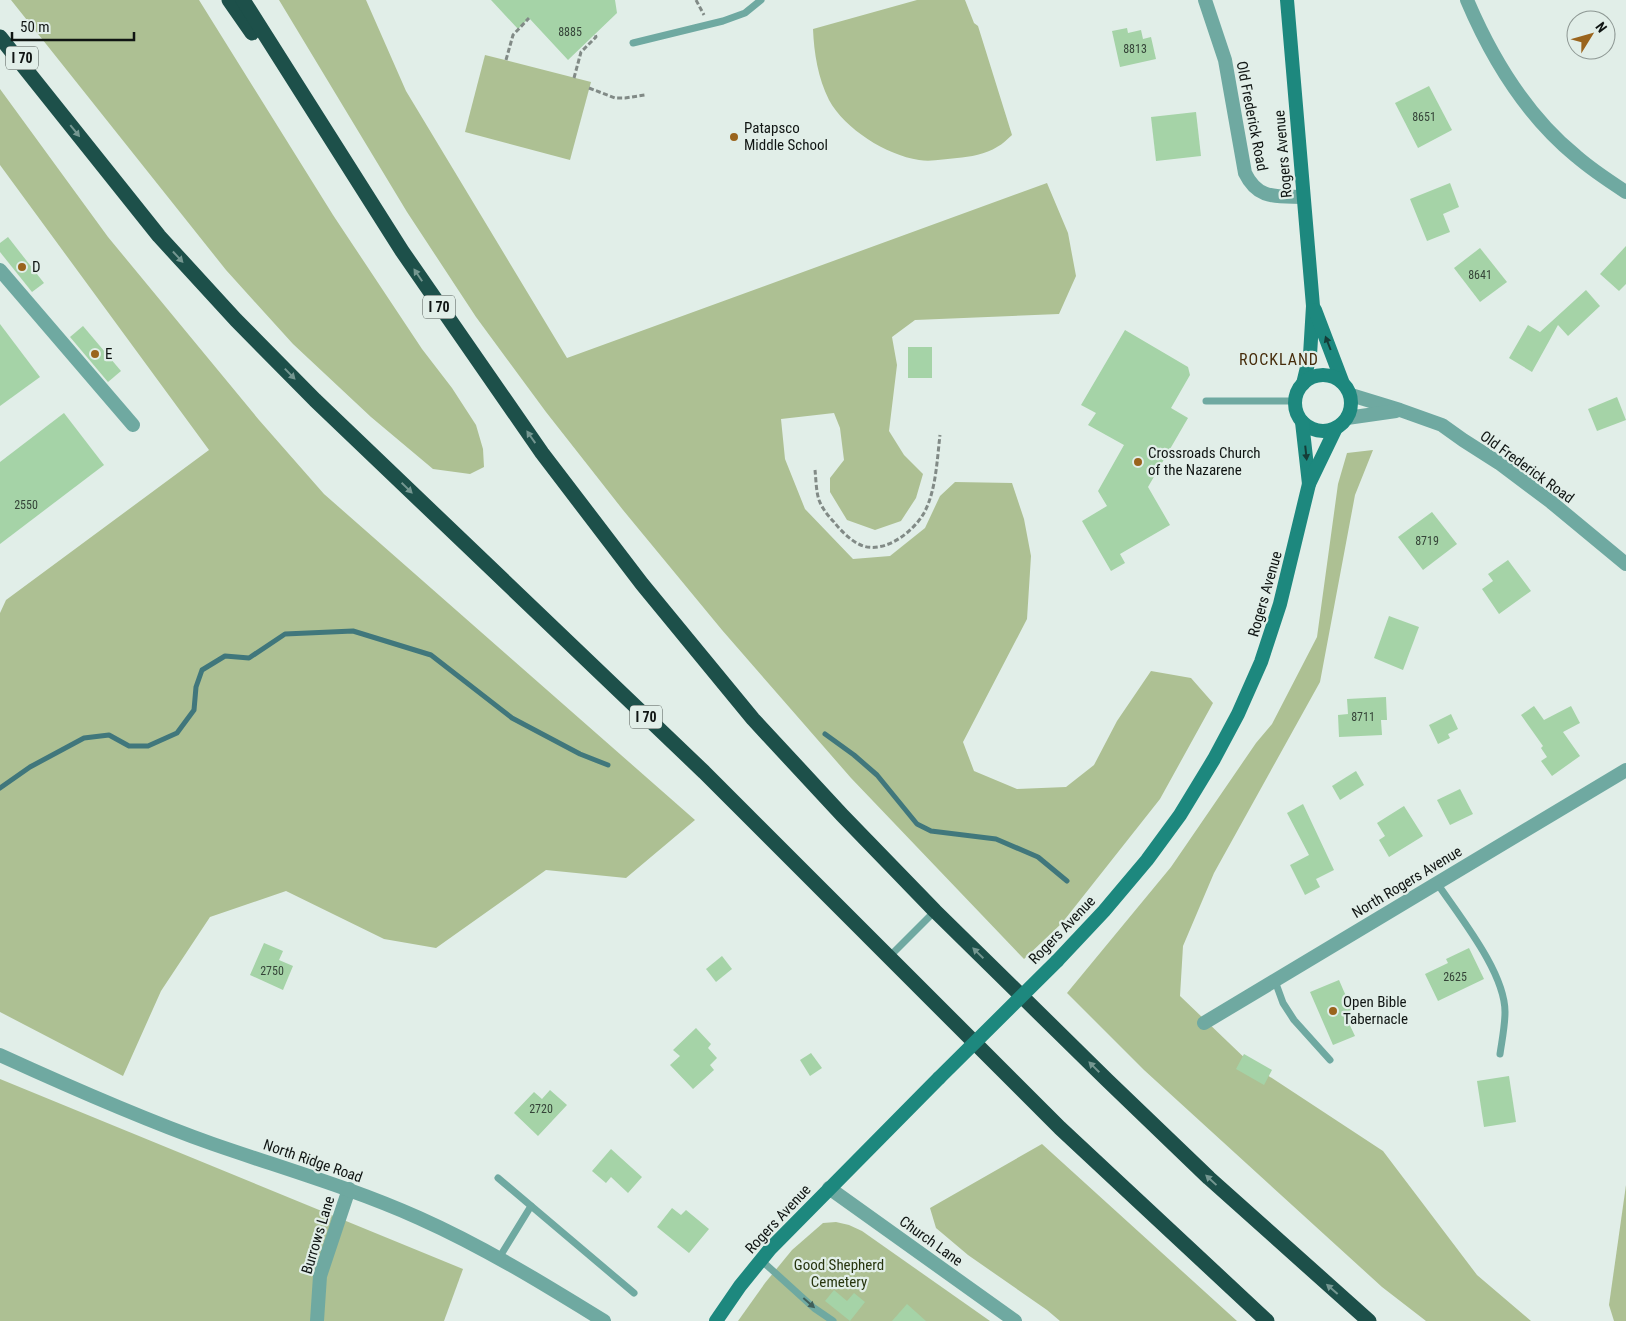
<svg xmlns="http://www.w3.org/2000/svg" width="1626" height="1321" viewBox="0 0 1626 1321" font-family="'Roboto Condensed',sans-serif">
<style>
.green{fill:#adc093}
.lines{fill:none;stroke-linecap:round;stroke-linejoin:round}
.stream{stroke:#40777c;stroke-width:5}
.building{fill:#a5d3a7}
.path{stroke:#818a86;stroke-width:3;stroke-dasharray:5 2.5;stroke-linecap:butt}
.service{stroke:#6fa9a1;stroke-width:7}
.minor{stroke:#6fa9a1;stroke-width:14}
.tertiary{stroke:#6fa9a1;stroke-width:14}
.secondary{stroke:#1d887e;stroke-width:14}
.motorway{stroke:#1d504a;stroke-width:15}
.secondary-bridge{stroke:#1d887e;stroke-width:14}
.oneway{fill:#759791}
.oneway2{fill:#153d38}
.oneway3{fill:#405f5a}
.poi-dot{fill:#9a641d;stroke:#e1eee8;stroke-width:2}
.labels{text-anchor:middle;dominant-baseline:central;stroke-width:4.5;stroke-linejoin:round;paint-order:stroke}
.number-label{font-size:12px;fill:#354438}
.shield{fill:#e1eee8;stroke:#4f5653;stroke-width:1}
.shield-label{font-size:14px;font-weight:bold;fill:#101513}
.street-label{font-size:15px;fill:#101513;stroke:#e1eee8}
.poi-label{font-size:15px;fill:#101513;stroke:#e1eee8;text-anchor:start}
.park-label{font-size:15px;fill:#27350e;stroke:#e1eee8}
.neighbourhood-label{font-size:16px;letter-spacing:1px;fill:#462c0b;stroke:#e1eee8}
</style>
<rect width="100%" height="100%" fill="#e1eee8"/>
<g class="green">
<polygon points="11,0 199,0 333,215 422,349 452,388 476,425 483,449 484,467 470,474 433,469 371,417 293,344 226,270"/>
<polygon points="279,0 366,0 406,91 567,358 1047,183 1068,233 1076,276 1059,314 915,320 892,337 897,365 889,431 904,455 923,474 916,498 901,521 875,530 847,520 830,492 830,478 844,460 840,428 834,413 781,419 785,459 805,509 853,559 890,556 925,528 940,496 955,482 1012,483 1024,519 1031,556 1027,619 963,742 974,771 1017,789 1066,787 1094,765 1117,721 1151,671 1191,678 1213,703 1160,799 1062,923 1024,959 851,778 722,630 623,510 546,412 476,317 407,212"/>
<path d="M917,0h48l9,23 4,3 34,109c-5,4 -9,9 -15,12 -11,7 -27,10 -40,11 -12,1 -26,4 -38,2 -33,-5 -74,-31 -90,-60 -11,-22 -15,-47 -16,-71z"/>
<polygon points="485,55 591,82 570,160 465,132"/>
<polygon points="0,89 108,237 259,420 324,494 695,820 626,878 546,870 436,948 384,939 286,891 210,917 161,991 123,1076 0,1012 0,613 6,600 209,450 0,165"/>
<polygon points="1373,450 1355,495 1320,682 1214,873 1183,946 1180,996 1252,1065 1383,1151 1477,1275 1531,1321 1426,1321 1382,1287 1144,1070 1067,993 1171,867 1256,743 1272,724 1317,637 1338,484 1347,453"/>
<polygon points="0,1079 463,1269 444,1321 0,1321"/>
<polygon points="1042,1144 1237,1321 1060,1321 1047,1310 968,1255 936,1228 930,1208"/>
<polygon points="1626,1185 1626,1321 1614,1321 1609,1305"/>
<polygon points="836,1222 849,1225 862,1231 990,1321 738,1321 765,1283 792,1250 823,1223"/>
</g>
<g class="lines">
<g class="stream">
<polyline points="825,734 854,755 877,775 917,824 931,831 996,839 1038,857 1067,881"/>
<polyline points="0,788 30,767 84,738 109,735 129,746 148,746 177,733 194,710 196,687 202,670 225,656 249,658 285,634 353,631 431,655 512,718 580,754 608,765"/>
</g>
</g>
<g class="building">
<polygon points="491,0 615,0 617,13 568,60 529,18 518,29"/>
<polygon points="1127,28 1128,33 1141,30 1143,39 1151,37 1156,59 1120,67 1112,31"/>
<polygon points="1429,86 1452,130 1418,148 1395,103"/>
<polygon points="1196,112 1201,156 1156,161 1151,117"/>
<polygon points="1450,183 1459,207 1443,214 1450,232 1427,241 1410,199"/>
<polygon points="8,237 44,283 32,292 0,252 0,243"/>
<polygon points="1626,246 1626,284 1619,291 1600,274"/>
<polygon points="1480,248 1507,282 1480,302 1454,268"/>
<polygon points="1586,290 1600,306 1568,336 1558,325 1532,372 1509,358 1528,325 1540,332"/>
<polygon points="0,324 40,377 0,406"/>
<polygon points="83,326 121,371 108,382 70,337"/>
<polygon points="1125,330 1188,367 1190,375 1171,408 1188,418 1148,487 1170,525 1120,554 1125,563 1111,571 1082,521 1107,506 1098,491 1124,445 1088,425 1096,413 1081,405"/>
<rect x="908" y="347" width="24" height="31"/>
<polygon points="1617,397 1626,420 1597,431 1588,409"/>
<polygon points="64,413 104,465 0,544 0,462"/>
<polygon points="1432,512 1457,544 1423,570 1398,537"/>
<polygon points="1508,560 1531,591 1499,614 1482,589 1493,581 1488,574"/>
<polygon points="1389,616 1419,627 1403,670 1374,658"/>
<polygon points="1386,697 1387,720 1381,720 1382,735 1339,737 1338,715 1348,714 1347,699"/>
<polygon points="1534,706 1544,720 1571,706 1580,723 1563,732 1580,756 1552,776 1541,761 1547,757 1541,748 1543,746 1521,715"/>
<polygon points="1451,714 1458,729 1448,734 1450,738 1438,744 1429,725"/>
<polygon points="1356,771 1364,785 1340,800 1332,786"/>
<polygon points="1460,789 1473,814 1450,825 1437,800"/>
<polygon points="1303,804 1334,870 1316,879 1320,887 1305,895 1290,865 1309,855 1287,813"/>
<polygon points="1404,806 1423,836 1389,857 1379,840 1385,836 1377,823"/>
<polygon points="264,943 283,951 279,960 293,966 283,990 250,975"/>
<polygon points="1469,948 1484,979 1438,1001 1425,974 1448,963 1446,959"/>
<polygon points="722,956 732,969 716,982 706,969"/>
<polygon points="1339,980 1352,1010 1344,1013 1355,1036 1333,1045 1310,992"/>
<polygon points="696,1028 711,1044 708,1048 717,1058 710,1065 714,1070 693,1089 670,1065 680,1056 673,1050"/>
<polygon points="811,1053 822,1068 810,1076 800,1060"/>
<polygon points="1244,1054 1272,1070 1264,1085 1236,1069"/>
<polygon points="1509,1076 1516,1122 1484,1127 1477,1081"/>
<polygon points="550,1090 567,1105 538,1136 514,1113 534,1092 542,1099"/>
<polygon points="611,1149 642,1177 628,1193 611,1177 606,1183 592,1171"/>
<polygon points="672,1208 681,1215 686,1210 709,1229 689,1253 657,1227"/>
<polygon points="834,1290 847,1301 854,1293 865,1302 850,1321 825,1301"/>
<polygon points="907,1304 926,1321 892,1321"/>
</g>
<g class="lines">
<g class="path">
<polyline points="696,0 704,15"/>
<polyline points="506,60 513,35 529,18"/>
<polyline points="574,78 581,52 596,37 595,34"/>
<polyline points="589,88 615,98 625,98 645,95"/>
<path d="M815,470c1,9 1,21 4,30 3,8 9,16 15,22 7,9 18,20 29,24 23,7 50,-14 61,-33 12,-22 13,-53 16,-78"/>
</g>
<g class="service">
<polyline points="633,43 723,21 745,13 761,0"/>
<polyline points="1206,401 1295,401"/>
<path d="M1437,883c22,33 68,89 68,129 0,14 -3,28 -5,42"/>
<polyline points="889,957 935,911"/>
<polyline points="1275,981 1283,1003 1294,1020 1330,1060"/>
<polyline points="498,1178 634,1293"/>
<polyline points="499,1258 531,1206"/>
<polyline points="761,1260 814,1308 833,1321"/>
</g>
<g class="minor">
<path d="M1205,0l20,60 20,113c13,27 31,23 58,24"/>
<path d="M1467,0c25,59 59,115 109,156 15,13 33,25 50,36"/>
<polyline points="0,270 133,425"/>
<polyline points="1204,1023 1626,770"/>
<polyline points="829,1188 1015,1321"/>
<polyline points="317,1321 320,1276 349,1189"/>
</g>
<g class="tertiary">
<polyline points="1351,395 1400,410 1442,425 1463,440 1499,463 1551,502 1626,564"/>
<polyline points="1347,418 1396,411"/>
<path d="M0,1055c70,32 140,63 213,89 69,24 139,44 206,74 65,29 125,66 185,103"/>
</g>
<g class="secondary">
<polyline points="1287,0 1313,306 1310,355 1303,384"/>
<polyline points="1315,310 1342,381"/>
<circle cx="1323" cy="403" r="28"/>
<polyline points="1302,422 1309,484"/>
<polyline points="1057,961 1104,911 1147,860 1180,815 1214,759 1238,714 1261,662 1280,604 1309,484 1336,428"/>
<polyline points="716,1321 740,1286 770,1249 939,1078"/>
</g>
<g class="motorway">
<polyline points="229,0 252,33"/>
<polyline points="243,0 402,251 542,453 642,584 753,719 842,815 935,911 1107,1080 1209,1178 1369,1321"/>
<polyline points="0,37 159,236 236,320 315,400 704,772 1060,1128 1267,1321"/>
</g>
<polyline class="secondary-bridge" points="939,1078 1057,961"/>
</g>
<defs><path id="oneway-solid" d="M-6-.8H1V-3.2L6.5 0L1 3.2V.8H-6Z" transform="scale(1.25)"/></defs>
<g class="oneway">
<use href="#oneway-solid" transform="translate(75 131) rotate(51)"/>
<use href="#oneway-solid" transform="translate(178 257) rotate(47)"/>
<use href="#oneway-solid" transform="translate(418 275) rotate(-124)"/>
<use href="#oneway-solid" transform="translate(290 374) rotate(46)"/>
<use href="#oneway-solid" transform="translate(531 437) rotate(-125)"/>
<use href="#oneway-solid" transform="translate(407 488) rotate(44)"/>
<use href="#oneway-solid" transform="translate(978 953) rotate(-136)"/>
<use href="#oneway-solid" transform="translate(1094 1067) rotate(-135)"/>
<use href="#oneway-solid" transform="translate(1211 1180) rotate(-137)"/>
<use href="#oneway-solid" transform="translate(1332 1289) rotate(-139)"/>
</g>
<g class="oneway2">
<use href="#oneway-solid" transform="translate(1328 343) rotate(-111)"/>
<use href="#oneway-solid" transform="translate(1306 453) rotate(84)"/>
</g>
<use class="oneway3" href="#oneway-solid" transform="translate(809 1303) rotate(41)"/>
<g class="poi-dot">
<circle cx="734" cy="137" r="5"/>
<circle cx="22" cy="267" r="5"/>
<circle cx="95" cy="354" r="5"/>
<circle cx="1138" cy="462" r="5"/>
<circle cx="1333" cy="1011" r="5"/>
</g>
<g class="labels">
<g class="number-label">
<text x="570" y="32">8885</text>
<text x="1135" y="49">8813</text>
<text x="1424" y="117">8651</text>
<text x="1480" y="275">8641</text>
<text x="26" y="505">2550</text>
<text x="1427" y="541">8719</text>
<text x="1363" y="717">8711</text>
<text x="272" y="971">2750</text>
<text x="1455" y="977">2625</text>
<text x="541" y="1109">2720</text>
</g>
<g class="shield">
<rect x="6" y="46.5" width="32" height="23" rx="4"/>
<rect x="423" y="295.5" width="32" height="23" rx="4"/>
<rect x="630" y="705.5" width="32" height="23" rx="4"/>
</g>
<g class="shield-label">
<text x="22" y="58">I 70</text>
<text x="439" y="307">I 70</text>
<text x="646" y="717">I 70</text>
</g>
<g class="street-label">
<text transform="translate(1252 116) rotate(79)">Old Frederick Road</text>
<text transform="translate(1283 154) rotate(-95)">Rogers Avenue</text>
<text transform="translate(1527 467) rotate(36)">Old Frederick Road</text>
<text transform="translate(1265 594) rotate(-74)">Rogers Avenue</text>
<text transform="translate(1407 882) rotate(-31)">North Rogers Avenue</text>
<text transform="translate(1062 930) rotate(-46)">Rogers Avenue</text>
<text transform="translate(313 1161) rotate(19)">North Ridge Road</text>
<text transform="translate(778 1219) rotate(-47)">Rogers Avenue</text>
<text transform="translate(318 1235) rotate(-73)">Burrows Lane</text>
<text transform="translate(931 1241) rotate(36)">Church Lane</text>
</g>
<g class="poi-label">
<text x="744" y="128">Patapsco<tspan x="744" dy="17">Middle School</tspan></text>
<text x="32" y="267">D</text>
<text x="105" y="354">E</text>
<text x="1148" y="453">Crossroads Church<tspan x="1148" dy="17">of the Nazarene</tspan></text>
<text x="1343" y="1002">Open Bible<tspan x="1343" dy="17">Tabernacle</tspan></text>
</g>
<g class="park-label">
<text x="839" y="1265">Good Shepherd<tspan x="839" dy="17">Cemetery</tspan></text>
</g>
<g class="neighbourhood-label">
<text x="1279" y="359">ROCKLAND</text>
</g>
</g>
<g transform="translate(1591 35) rotate(53)"><circle r="24" fill="#e1eee8" stroke="#8d9793"/>
<path d="M0-4L9 19L0 12L-9 19Z" fill="#9a641d"/>
<text y="-8" font-size="14" font-weight="bold" text-anchor="middle" fill="#101513">N</text>
</g>
<path d="M12 32v8h122v-8" fill="none" stroke="#101513" stroke-width="2.5"/>
<text x="20" y="32" font-size="15" fill="#101513" stroke="#e1eee8" stroke-width="4" paint-order="stroke">50 m</text>
</svg>
